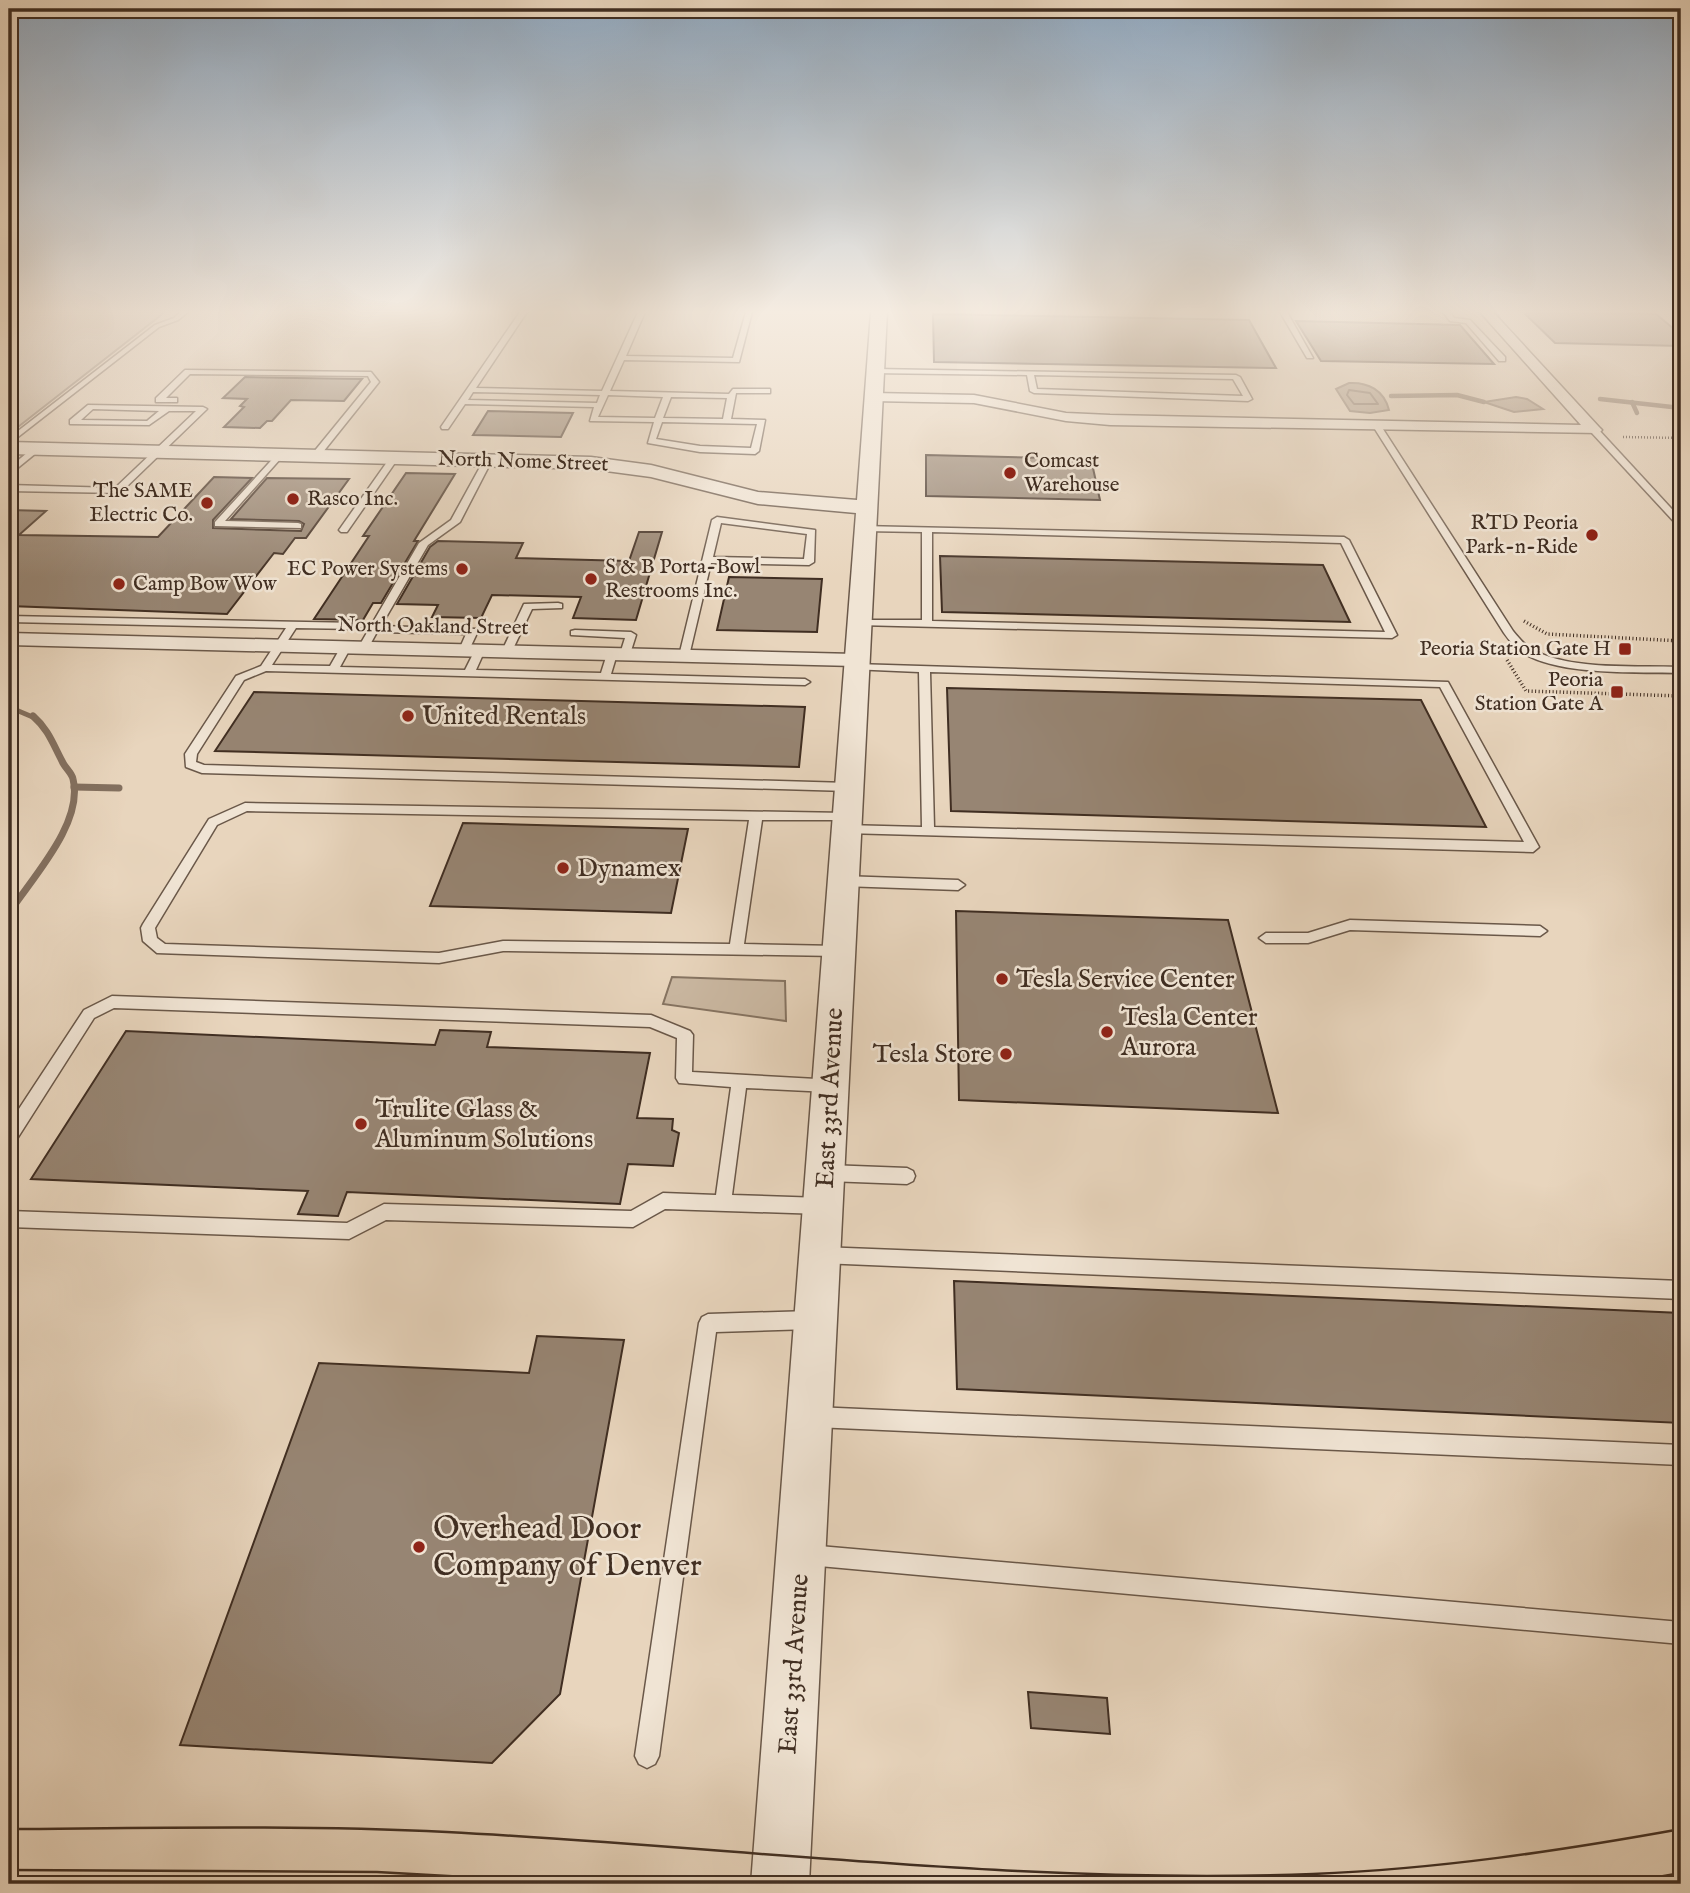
<svg xmlns="http://www.w3.org/2000/svg" width="1690" height="1893" viewBox="0 0 1690 1893" font-family="'IM FELL English',serif">
<style>
.green{fill:#cbb9a3;stroke:#867462;stroke-width:2}
.water{fill:#af9c88;stroke:#83705f;stroke-width:2}
.lines{fill:none;stroke-linecap:round;stroke-linejoin:round}
.shore{stroke:#786555;stroke-width:2}
.stream-far2{stroke:#83705f;stroke-width:4.5}
.stream-far1{stroke:#83705f;stroke-width:5}
.stream{stroke:#83705f;stroke-width:7}
.building{fill:#978573;stroke:#402e22;stroke-width:2}
.service-casing{stroke:#6a5849;stroke-width:3}
.minor-casing{stroke:#6a5849;stroke-width:3}
.tertiary-casing{stroke:#6a5849;stroke-width:3}
.path-far1{stroke:#402e22;stroke-width:2.5;stroke-dasharray:1 2;stroke-linecap:butt}
.path{stroke:#402e22;stroke-width:3.5;stroke-dasharray:1 2.5;stroke-linecap:butt}
.service{fill:#f0e4d4;fill-rule:evenodd}
.minor{fill:#f0e4d4;fill-rule:evenodd}
.tertiary{fill:#f0e4d4;fill-rule:evenodd}
.tram{stroke:#402e22;stroke-width:2.5}
.poi-dot{fill:#8f2418;stroke:#f0e4d4;stroke-width:2.5}
.labels{text-anchor:middle;dominant-baseline:central;stroke-width:5;stroke-linejoin:round;paint-order:stroke}
.far-poi-label{font-size:21px;fill:#402e22;stroke:#f0e4d4;text-anchor:end}
.far-street-label{font-size:21px;fill:#402e22;stroke:#f0e4d4}
.poi-label{font-size:26px;fill:#402e22;stroke:#f0e4d4;text-anchor:start}
.street-label{font-size:26px;fill:#402e22;stroke:#f0e4d4}
.near-poi-label{font-size:32px;fill:#402e22;stroke:#f0e4d4;text-anchor:start}
</style>
<rect width="100%" height="100%" fill="#e8d5bd"/>
<filter id="stains"><feTurbulence type="fractalNoise" baseFrequency=".00286" numOctaves="4"/><feColorMatrix values="0 0 0 0 .2 0 0 0 0 .09 0 0 0 0 .02 0 0 0 .5 -.17"/></filter>
<radialGradient id="worn" r=".72"><stop offset=".6" stop-color="#630" stop-opacity="0"/><stop offset="1" stop-color="#630" stop-opacity=".3"/></radialGradient>
<g class="green">
<polygon points="9,312 165,312 9,434"/>
<polygon points="672,977 785,981 786,1021 663,1004"/>
</g>
<g class="water">
<path d="M1349,383c19,-1 35,7 40,27l-19,3 -20,-2 -14,-22z"/>
<polygon points="1516,397 1527,399 1543,409 1514,412 1484,402"/>
</g>
<g class="lines">
<polygon class="shore" points="1349,390 1370,393 1378,404 1354,404 1347,395"/>
<g class="stream-far2">
<polyline points="1391,396 1457,395 1484,402"/>
<polyline points="1600,399 1681,408"/>
<polyline points="1632,402 1637,413"/>
</g>
<polyline class="stream-far1" points="9,707 35,718"/>
<g class="stream">
<polyline points="74,787 119,788"/>
<path d="M9,913c23,-35 75,-90 64,-134 -1,-6 -8,-11 -11,-18 -9,-17 -14,-32 -29,-45"/>
</g>
</g>
<g class="building">
<polygon points="1523,312 1656,314 1681,335 1681,346 1555,343"/>
<polygon points="933,314 1249,320 1276,368 934,362"/>
<polygon points="1296,321 1460,325 1494,364 1321,361"/>
<polygon points="245,377 296,378 362,379 344,401 291,400 272,421 267,421 260,428 224,427 244,407 240,406 247,399 223,398"/>
<polygon points="488,411 573,413 561,437 473,435"/>
<polygon points="926,455 1091,459 1100,500 926,496"/>
<polygon points="406,473 455,474 414,541 418,541 381,603 373,603 363,620 314,619 369,536 363,536"/>
<polygon points="214,477 252,478 213,520 213,528 301,531 304,524 299,521 231,519 267,478 349,479 306,538 295,538 283,554 274,553 227,614 9,606 9,510 46,511 19,535 158,537"/>
<polygon points="639,532 662,532 636,620 573,618 581,597 492,595 481,618 432,617 438,605 397,604 430,547 438,541 523,543 516,558 629,561"/>
<polygon points="940,556 1323,565 1350,622 942,612"/>
<polygon points="729,577 822,579 817,632 717,630"/>
<polygon points="947,688 1421,700 1486,827 951,811"/>
<polygon points="254,692 805,707 799,767 215,751"/>
<polygon points="463,823 688,829 671,913 430,906"/>
<polygon points="956,911 1228,920 1278,1113 959,1100"/>
<polygon points="440,1030 491,1032 487,1047 650,1053 637,1118 673,1119 672,1130 679,1133 673,1166 628,1164 620,1204 347,1192 338,1216 298,1214 308,1191 31,1179 126,1031 435,1045"/>
<polygon points="954,1281 1681,1313 1681,1423 957,1389"/>
<polygon points="537,1336 624,1340 560,1694 492,1763 180,1745 319,1363 529,1373"/>
<polygon points="1028,1692 1107,1698 1110,1734 1031,1728"/>
</g>
<g class="lines">
<defs>
<g id="service">
<polygon points="180,312 188,312 178,320 159,327 9,444 9,438 155,325 174,318"/>
<path d="M520,312h7l-51,76 126,3 36,-79h7l-19,44 107,2 13,-46h6l-13,50 -115,-2 -14,31 119,3 4,-5h37v4h-34l-5,26 34,1 -6,31 -4,3 -55,-2 -52,-9 6,-21 -64,-1 4,-14 -129,-3 -17,25h-6l-1,-2zM473,392l127,3 -3,8 -129,-3zM608,395l55,2 -8,21 -57,-1zM671,397l56,1 -4,21 -60,-1zM662,422l95,2 -6,24 -51,-2 -44,-7z"/>
<polygon points="1280,312 1287,312 1313,358 1307,358"/>
<polygon points="1443,312 1450,312 1454,318 1470,320 1505,357 1505,361 1499,361 1466,323 1450,321"/>
<path d="M875,369l361,6 4,2 12,22 -4,2 -214,-8 -4,-2 -3,-16 -155,-2 -1,-2zM1034,375l199,4 10,17 -206,-7z"/>
<polygon points="185,370 371,372 379,382 319,457 316,458 312,455 313,453 371,382 368,376 190,374 166,398 177,398 177,402 156,402 156,398"/>
<path d="M88,405l115,2 4,2 -87,84 -111,-2v-6l106,3 81,-77h-27l-20,14 -79,-1v-4zM93,409l66,2 -12,10 -66,-1z"/>
<path d="M1374,424l7,2 132,205c6,7 12,15 20,19 41,21 103,15 148,17v6c-43,-1 -121,3 -158,-20 -8,-5 -14,-13 -19,-20l-131,-207z"/>
<polygon points="1591,428 1597,428 1681,519 1681,527 1678,526 1591,432"/>
<polygon points="34,447 41,449 9,475 9,468"/>
<polygon points="279,452 283,455 282,457 225,521 298,523 301,524 301,528 215,526 215,522"/>
<polygon points="392,455 399,457 347,532 341,532 339,530"/>
<polygon points="485,458 492,460 460,522 428,545 381,626 477,629 478,631 469,650 464,653 459,650 466,634 377,632 367,650 359,650 358,648 419,543 451,520"/>
<path d="M717,517l98,13 -1,32 -5,3 -98,-2 -22,93 -5,3 -5,-3 33,-136zM721,523l86,11 -3,25 -91,-2z"/>
<path d="M861,526l483,11 5,3 48,95 -5,3 -534,-13 -5,-3 1,-2h68v-88l-58,-1 -3,-1zM932,532l409,11 44,89 -453,-11z"/>
<polygon points="558,603 562,604 562,608 532,609 512,651 507,654 503,653 502,651 524,604"/>
<polygon points="9,616 358,623 363,626 358,629 296,628 272,665 330,666 342,645 346,644 351,647 340,667 465,670 475,650 480,647 485,650 476,670 601,673 607,654 612,651 617,654 611,674 805,679 810,682 805,685 266,671 244,680 197,754 196,762 204,765 848,783 854,787 848,791 202,773 186,767 185,754 236,676 261,666 286,628 9,622"/>
<polygon points="575,630 631,632 636,635 630,654 625,657 620,654 625,638 571,635 571,631"/>
<path d="M855,664l593,18 91,165 -6,5 -688,-19 -6,-4 6,-4 77,2 -3,-155 -68,-3 -1,-2zM930,672l510,15 84,155 -590,-15z"/>
<path d="M245,803l601,10 4,1 2,3 -2,3h-88l-18,124 94,2 5,1 2,4 -2,4 -5,1 -335,-5 -64,12 -282,-10 -14,-12 -2,-13 2,-4 66,-105zM247,811l502,9 -19,124 -227,-3 -64,12 -274,-9 -8,-6 -2,-10 62,-103z"/>
<polygon points="842,876 958,880 965,885 958,890 842,886 835,881"/>
<polygon points="1350,920 1540,926 1547,931 1540,936 1350,930 1308,943 1266,943 1259,938 1266,933 1308,933"/>
<polygon points="112,996 651,1015 690,1031 693,1035 692,1072 835,1080 837,1085 835,1090 829,1092 746,1088 732,1195 822,1198 828,1200 830,1206 828,1212 822,1214 665,1209 633,1227 386,1220 349,1239 9,1227 9,1211 347,1223 384,1204 631,1211 663,1193 716,1195 731,1087 679,1083 676,1078 677,1038 650,1027 114,1008 94,1018 15,1142 9,1144 9,1124 84,1010"/>
<polygon points="828,1165 907,1168 913,1171 915,1176 913,1181 907,1184 828,1181 822,1178 820,1173 822,1168"/>
<polygon points="821,1247 1681,1281 1681,1299 821,1263 815,1261 812,1255 815,1249"/>
<polygon points="811,1311 817,1314 820,1320 817,1326 811,1329 716,1332 659,1756 655,1764 647,1768 639,1764 635,1756 699,1323 702,1317 708,1314"/>
<polygon points="815,1407 1681,1445 1681,1465 815,1427 808,1424 805,1417 808,1410"/>
<polygon points="808,1545 1681,1622 1681,1644 808,1565 801,1562 798,1555 801,1548"/>
</g>
<g id="minor">
<polygon points="1480,312 1493,312 1599,427 1602,430 1599,433 1110,425 1066,421 974,403 873,401 866,397 873,393 974,395 1066,413 1110,415 1581,425"/>
<polygon points="9,633 855,654 862,656 865,660 862,664 855,666 9,645"/>
</g>
<polygon id="tertiary" points="871,312 887,312 809,1884 751,1884 856,513 758,504 651,477 591,469 9,454 9,442 591,457 651,465 758,492 857,500"/>
</defs>
<use href="#service" class="service-casing"/>
<use href="#minor" class="minor-casing"/>
<use href="#tertiary" class="tertiary-casing"/>
<polyline class="path-far1" points="1623,437 1681,438"/>
<g class="path">
<polyline points="1524,621 1547,634 1681,641"/>
<polyline points="1507,660 1526,691 1681,696"/>
</g>
<use href="#service" class="service"/>
<use href="#minor" class="minor"/>
<use href="#tertiary" class="tertiary"/>
<g class="tram">
<path d="M9,1829c146,-1 292,-4 438,3 289,15 576,53 866,42 124,-5 246,-23 368,-45"/>
<polyline points="9,1870 377,1872 593,1884"/>
<polyline points="1618,1884 1681,1873"/>
</g>
</g>
<linearGradient id="sky" x2="0" y2="1"><stop stop-color="#91aac2"/><stop offset="0.54" stop-color="#f5ece1"/><stop offset="1" stop-color="#f5ece1" stop-opacity="0"/></linearGradient>
<rect width="1690" height="577" fill="url(#sky)"/>
<g class="poi-dot">
<circle cx="1010" cy="473" r="7"/>
<circle cx="293" cy="499" r="7"/>
<circle cx="207" cy="503" r="7"/>
<circle cx="1592" cy="535" r="7"/>
<circle cx="462" cy="569" r="7"/>
<circle cx="591" cy="579" r="7"/>
<circle cx="119" cy="584" r="7"/>
<rect x="1618" y="642" width="14" height="14" rx="3.5"/>
<rect x="1610" y="685" width="14" height="14" rx="3.5"/>
<circle cx="408" cy="716" r="7"/>
<circle cx="563" cy="868" r="7"/>
<circle cx="1002" cy="979" r="7"/>
<circle cx="1107" cy="1032" r="7"/>
<circle cx="1006" cy="1054" r="7"/>
<circle cx="361" cy="1124" r="7"/>
<circle cx="419" cy="1547" r="7"/>
</g>
<g class="labels">
<g class="far-poi-label">
<text x="1024" y="461" text-anchor="start">Comcast<tspan x="1024" dy="24">Warehouse</tspan></text>
<text x="193" y="491">The SAME<tspan x="193" dy="24">Electric Co.</tspan></text>
<text x="307" y="499" text-anchor="start">Rasco Inc.</text>
<text x="1578" y="523">RTD Peoria<tspan x="1578" dy="24">Park-n-Ride</tspan></text>
<text x="605" y="567" text-anchor="start">S &amp; B Porta-Bowl<tspan x="605" dy="24">Restrooms Inc.</tspan></text>
<text x="448" y="569">EC Power Systems</text>
<text x="133" y="584" text-anchor="start">Camp Bow Wow</text>
<text x="1611" y="649">Peoria Station Gate H</text>
<text x="1603" y="680">Peoria<tspan x="1603" dy="24">Station Gate A</tspan></text>
</g>
<g class="far-street-label">
<text transform="translate(523 462) rotate(2)">North Nome Street</text>
<text transform="translate(433 627) rotate(1)">North Oakland Street</text>
</g>
<g class="poi-label">
<text x="422" y="716">United Rentals</text>
<text x="577" y="868">Dynamex</text>
<text x="1016" y="979">Tesla Service Center</text>
<text x="1121" y="1017">Tesla Center<tspan x="1121" dy="30">Aurora</tspan></text>
<text x="992" y="1054" text-anchor="end">Tesla Store</text>
<text x="375" y="1109">Trulite Glass &amp;<tspan x="375" dy="30">Aluminum Solutions</tspan></text>
</g>
<g class="street-label">
<text transform="translate(830 1098) rotate(-87)">East 33rd Avenue</text>
<text transform="translate(794 1664) rotate(-86)">East 33rd Avenue</text>
</g>
<g class="near-poi-label">
<text x="433" y="1529">Overhead Door<tspan x="433" dy="37">Company of Denver</tspan></text>
</g>
</g>
<rect width="1690" height="1893" fill="none" stroke="#e8d5bd" stroke-width="35"/>
<rect x="10" y="10" width="1669" height="1872" fill="none" stroke="#402e22" stroke-width="3.5"/>
<rect x="18" y="18" width="1655" height="1858" fill="none" stroke="#402e22" stroke-width="2"/>
<rect width="100%" height="100%" filter="url(#stains)"/>
<rect width="100%" height="100%" fill="url(#worn)"/>
</svg>
